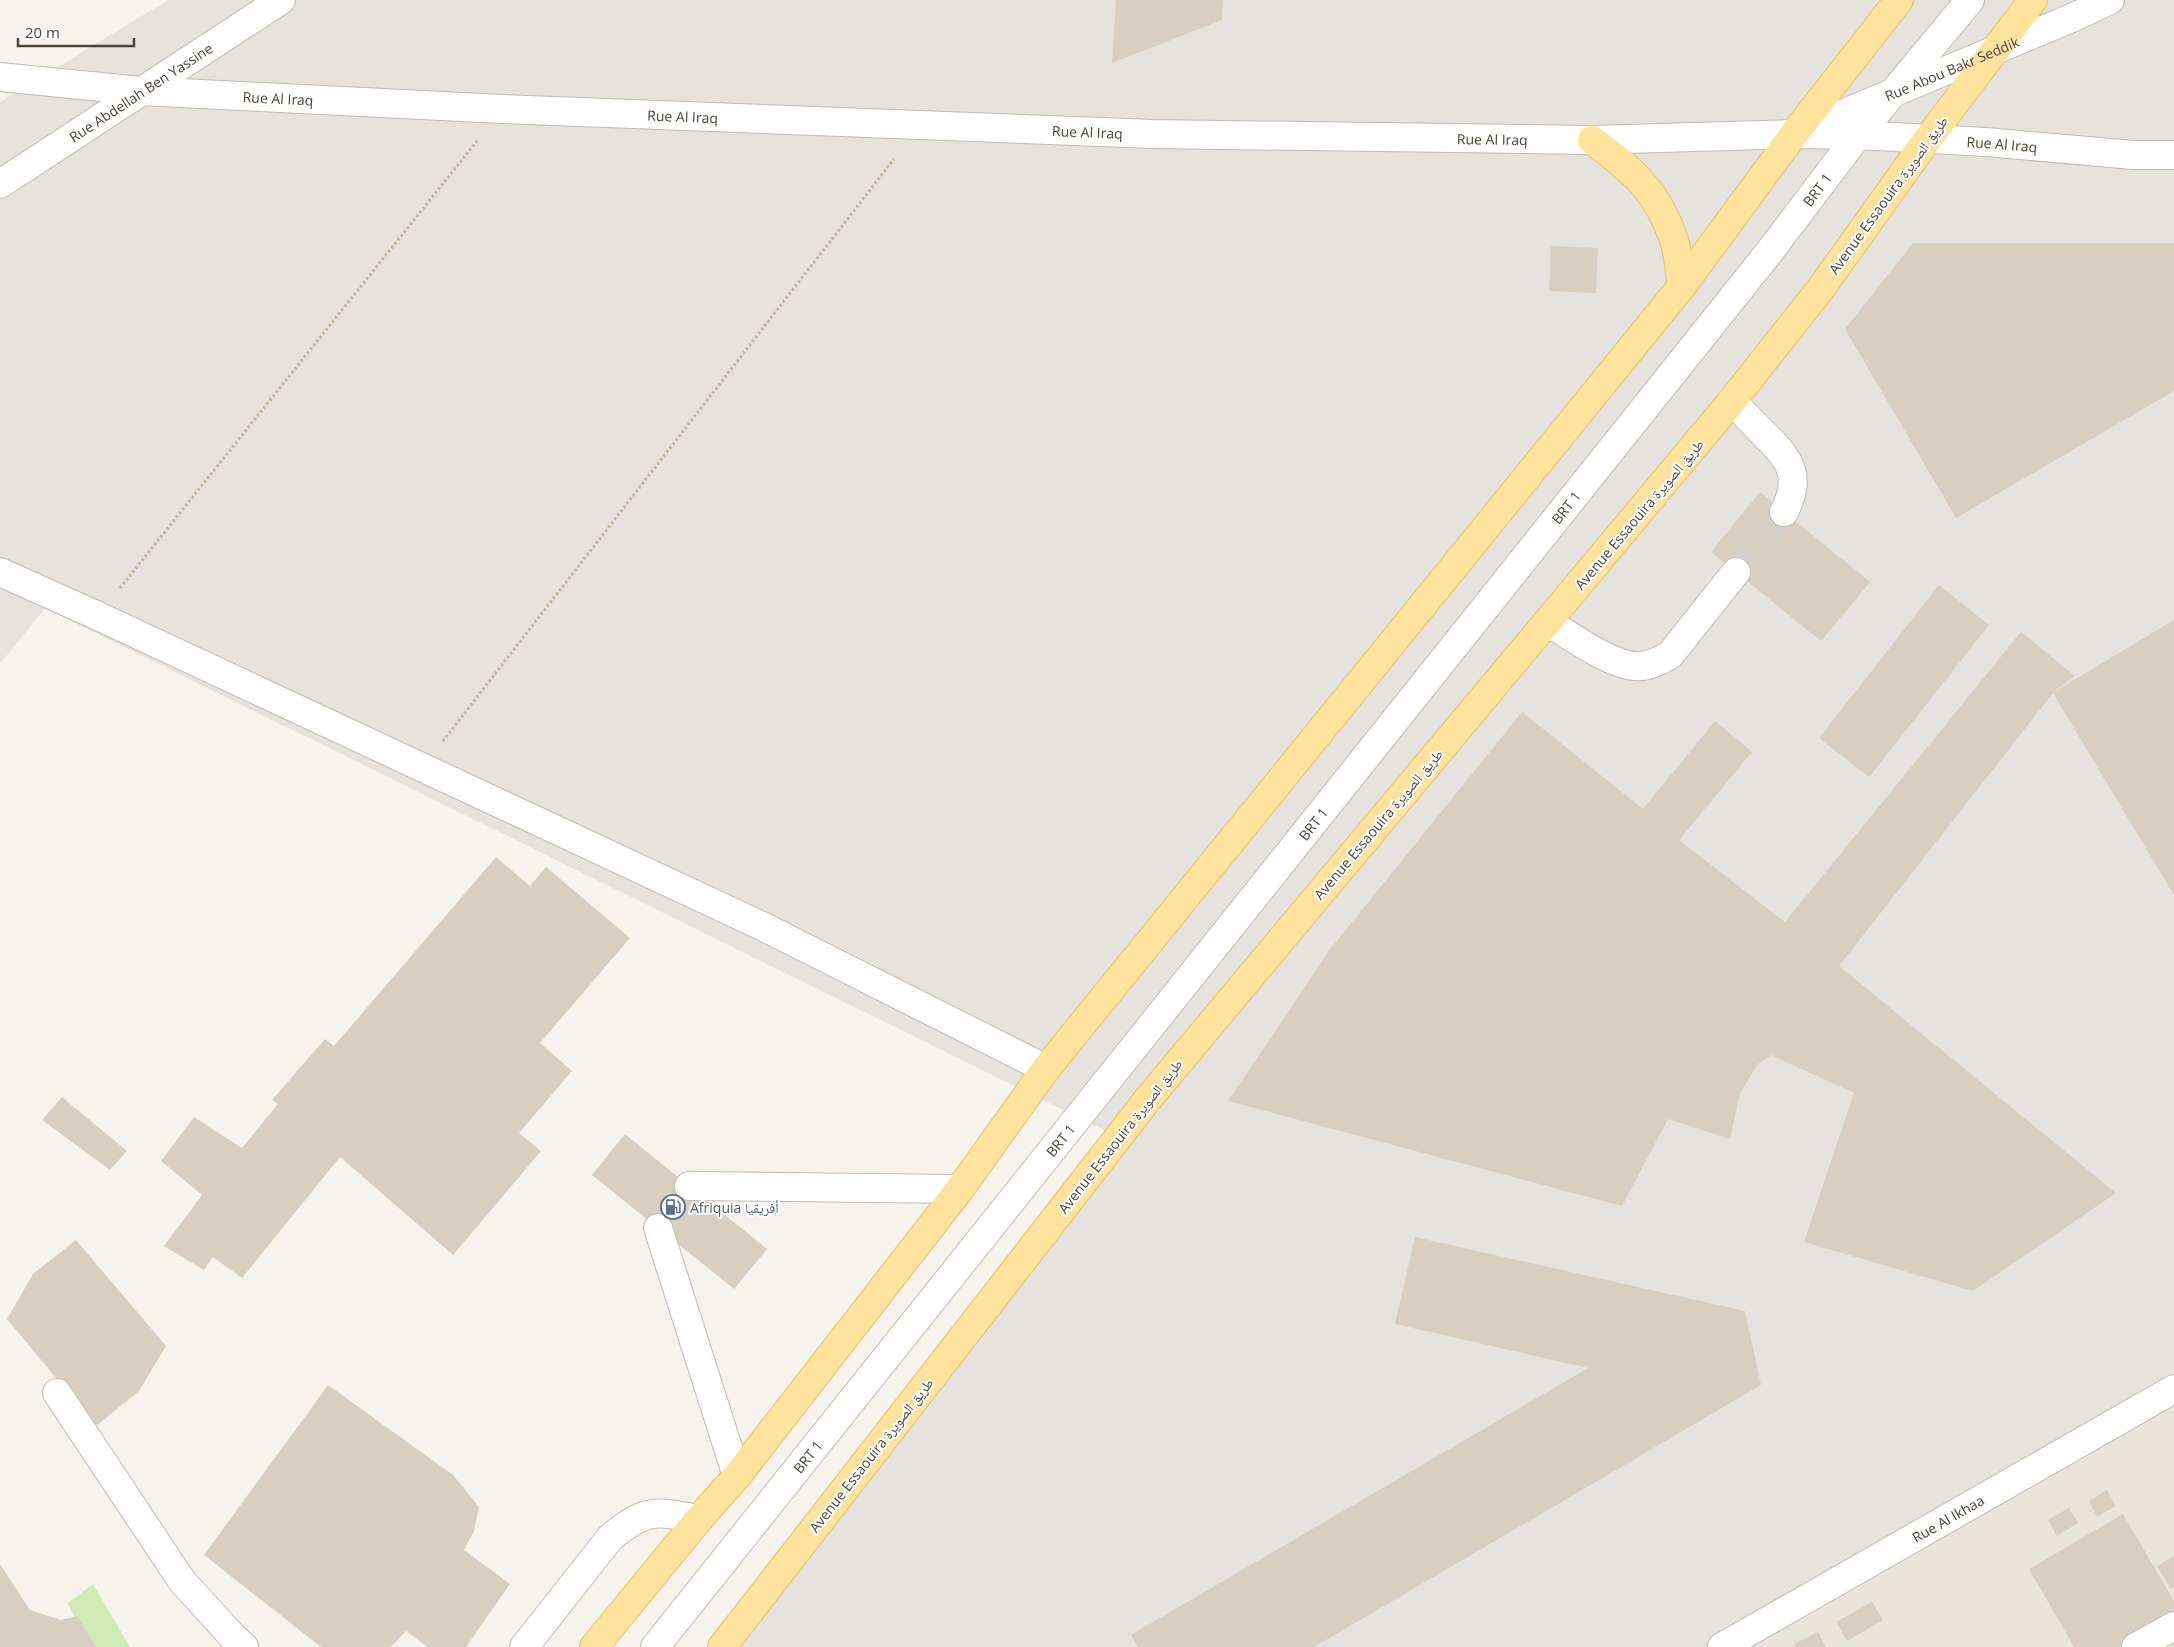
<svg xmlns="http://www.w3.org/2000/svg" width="2174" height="1647" viewBox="0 0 2174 1647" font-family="'Open Sans','Noto Naskh Arabic',sans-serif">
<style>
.residential{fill:#eae5da}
.industrial{fill:#e6e2dd}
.green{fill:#d2eab5}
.building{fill:#d8cfc1}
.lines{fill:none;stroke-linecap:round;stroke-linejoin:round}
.minor-tunnel{stroke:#d4d0c8;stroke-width:28;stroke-dasharray:28 14;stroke-linecap:butt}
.minor-casing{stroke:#c2bbae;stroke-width:30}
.major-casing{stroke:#e6c16a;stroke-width:30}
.path{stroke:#c4b79f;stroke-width:3;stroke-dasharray:2.5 2.5;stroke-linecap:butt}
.minor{stroke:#fff;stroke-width:28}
.major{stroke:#ffe39c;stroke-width:28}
.labels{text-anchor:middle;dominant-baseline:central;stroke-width:4;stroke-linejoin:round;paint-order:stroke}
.street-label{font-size:14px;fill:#4b4439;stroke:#fff}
.service-label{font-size:14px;fill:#4e5e75;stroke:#fff;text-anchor:start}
</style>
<rect width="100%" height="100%" fill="#f6f3ec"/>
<polygon class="residential" points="2174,1372 2174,1647 1716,1647"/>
<polygon class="industrial" points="168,0 2174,0 2174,1372 1716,1647 719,1647 1126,1141 45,608 0,664 0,102"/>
<polygon class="green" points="93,1584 130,1647 88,1647 68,1603"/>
<g class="building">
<polygon points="1116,0 1223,0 1222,20 1112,63"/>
<polygon points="1913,243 2174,243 2174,391 1956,518 1845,329"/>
<polygon points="1551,246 1598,248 1596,293 1549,291"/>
<polygon points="1760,492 1870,582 1821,641 1711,552"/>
<polygon points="1939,585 1989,625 1869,777 1819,738"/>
<polygon points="2174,620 2174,895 2053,693 1839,966 2116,1193 1973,1291 1804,1242 1854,1093 1771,1055 1758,1064 1740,1093 1730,1139 1668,1119 1622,1206 1228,1101 1328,952 1522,712 1643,809 1715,721 1752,752 1679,840 1785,922 2021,632 2075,676 2054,692"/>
<polygon points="496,857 530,886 546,867 630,938 540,1043 572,1071 519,1133 541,1151 453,1255 340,1157 242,1278 213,1257 204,1270 164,1246 202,1195 161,1161 194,1117 242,1148 278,1104 272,1100 325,1039 334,1046"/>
<polygon points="62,1097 127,1151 110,1170 42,1120"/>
<polygon points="625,1134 767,1249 734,1289 592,1175"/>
<polygon points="1415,1237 1745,1311 1761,1385 1314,1647 1138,1647 1131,1635 1588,1368 1395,1324"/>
<polygon points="76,1240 166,1346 139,1391 96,1426 7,1319 33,1274"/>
<polygon points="328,1385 453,1475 479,1507 474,1531 464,1550 510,1584 466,1647 428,1647 406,1631 391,1647 321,1647 204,1555"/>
<polygon points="2107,1490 2116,1506 2097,1517 2089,1501"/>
<polygon points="2069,1508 2078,1523 2057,1536 2048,1520"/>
<polygon points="2123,1514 2174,1601 2174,1615 2120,1647 2074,1647 2029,1569"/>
<polygon points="2174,1556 2174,1587 2171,1589 2157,1566"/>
<polygon points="0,1564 30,1610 61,1620 77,1616 96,1647 0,1647"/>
<polygon points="1872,1602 1883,1620 1847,1641 1836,1622"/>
<polygon points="1818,1632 1826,1647 1796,1647 1794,1644"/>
</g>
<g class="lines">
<g class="minor-tunnel">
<polyline points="1736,572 1784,512"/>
<polyline points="658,1228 689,1186"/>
</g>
<defs>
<g id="minor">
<path id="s1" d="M0,77l141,14 362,18 650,25 439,6 202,-6 64,1 128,7 147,13h41"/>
<path id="s2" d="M1804,130l270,-113 36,-17"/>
<path id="s3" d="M0,184l281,-184"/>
<path d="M1732,401c11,11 22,23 33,34 26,25 37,42 19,77"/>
<polyline points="0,572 98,616 762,926 1046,1069"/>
<path d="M1548,622c23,14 67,47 94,44 10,-1 19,-6 28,-11l66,-83"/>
<polyline points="689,1186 960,1189"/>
<polyline points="658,1228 737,1476"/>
<polyline points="57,1393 182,1581 234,1638 244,1647"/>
<path d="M524,1647l86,-109c36,-30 45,-27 89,-19"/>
<path id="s4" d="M655,1647l1115,-1396 88,-116 112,-135"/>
<path id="s5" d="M1722,1647l452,-258"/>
<polyline points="2136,1647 2174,1626"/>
</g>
<g id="major">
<path d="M1592,140c41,31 65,50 82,100 5,15 5,32 8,46"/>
<polyline points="594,1647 699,1519 737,1476 960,1189 1046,1069 1682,286 1794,134 1899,0"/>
<polyline points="722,1647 1148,1099 1732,401 1822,287 1927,140 2033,0"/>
</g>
</defs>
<use href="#minor" class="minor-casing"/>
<use href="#major" class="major-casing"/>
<g class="path">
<polyline points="120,588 477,141"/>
<polyline points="443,741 894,159"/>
</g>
<use href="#minor" class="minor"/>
<use href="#major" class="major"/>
</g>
<defs>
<symbol id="fuel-ring" viewBox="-11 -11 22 22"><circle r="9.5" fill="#fff" stroke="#5c6f8a" stroke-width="1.5"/><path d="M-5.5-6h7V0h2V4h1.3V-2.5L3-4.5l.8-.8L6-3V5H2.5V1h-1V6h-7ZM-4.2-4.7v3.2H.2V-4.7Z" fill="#5c6f8a"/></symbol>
</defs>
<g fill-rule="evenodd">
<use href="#fuel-ring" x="659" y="1193" width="28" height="28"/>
</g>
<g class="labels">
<g class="street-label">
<text stroke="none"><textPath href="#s2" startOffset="160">Rue Abou Bakr Seddik</textPath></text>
<text stroke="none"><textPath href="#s3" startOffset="168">Rue Abdellah Ben Yassine</textPath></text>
<text stroke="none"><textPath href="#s1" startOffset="279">Rue Al Iraq</textPath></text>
<text stroke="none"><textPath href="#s1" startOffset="684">Rue Al Iraq</textPath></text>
<text stroke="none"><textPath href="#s1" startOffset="1089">Rue Al Iraq</textPath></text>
<text stroke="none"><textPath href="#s1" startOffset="1494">Rue Al Iraq</textPath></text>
<text stroke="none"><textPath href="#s1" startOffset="2004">Rue Al Iraq</textPath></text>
<text stroke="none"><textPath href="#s4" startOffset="1864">BRT 1</textPath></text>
<text transform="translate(1888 195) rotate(-54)">Avenue Essaouira طريق الصويرة</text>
<text stroke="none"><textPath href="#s4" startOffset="1459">BRT 1</textPath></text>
<text transform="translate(1639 514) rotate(-50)">Avenue Essaouira طريق الصويرة</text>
<text stroke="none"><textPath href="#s4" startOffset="1054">BRT 1</textPath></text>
<text transform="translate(1378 824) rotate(-50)">Avenue Essaouira طريق الصويرة</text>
<text transform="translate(1120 1136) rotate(-52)">Avenue Essaouira طريق الصويرة</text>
<text stroke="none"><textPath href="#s4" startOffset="649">BRT 1</textPath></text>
<text transform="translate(871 1455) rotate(-52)">Avenue Essaouira طريق الصويرة</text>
<text stroke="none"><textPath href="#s4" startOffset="244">BRT 1</textPath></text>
<text stroke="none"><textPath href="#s5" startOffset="260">Rue Al Ikhaa</textPath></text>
</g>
<g class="service-label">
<text x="690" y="1207">Afriquia أفريقيا</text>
</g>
</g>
<path d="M18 38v8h116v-8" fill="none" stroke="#4b4439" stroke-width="2.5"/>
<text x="25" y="38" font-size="15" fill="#4b4439" stroke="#ffffff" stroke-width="4" paint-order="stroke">20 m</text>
</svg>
